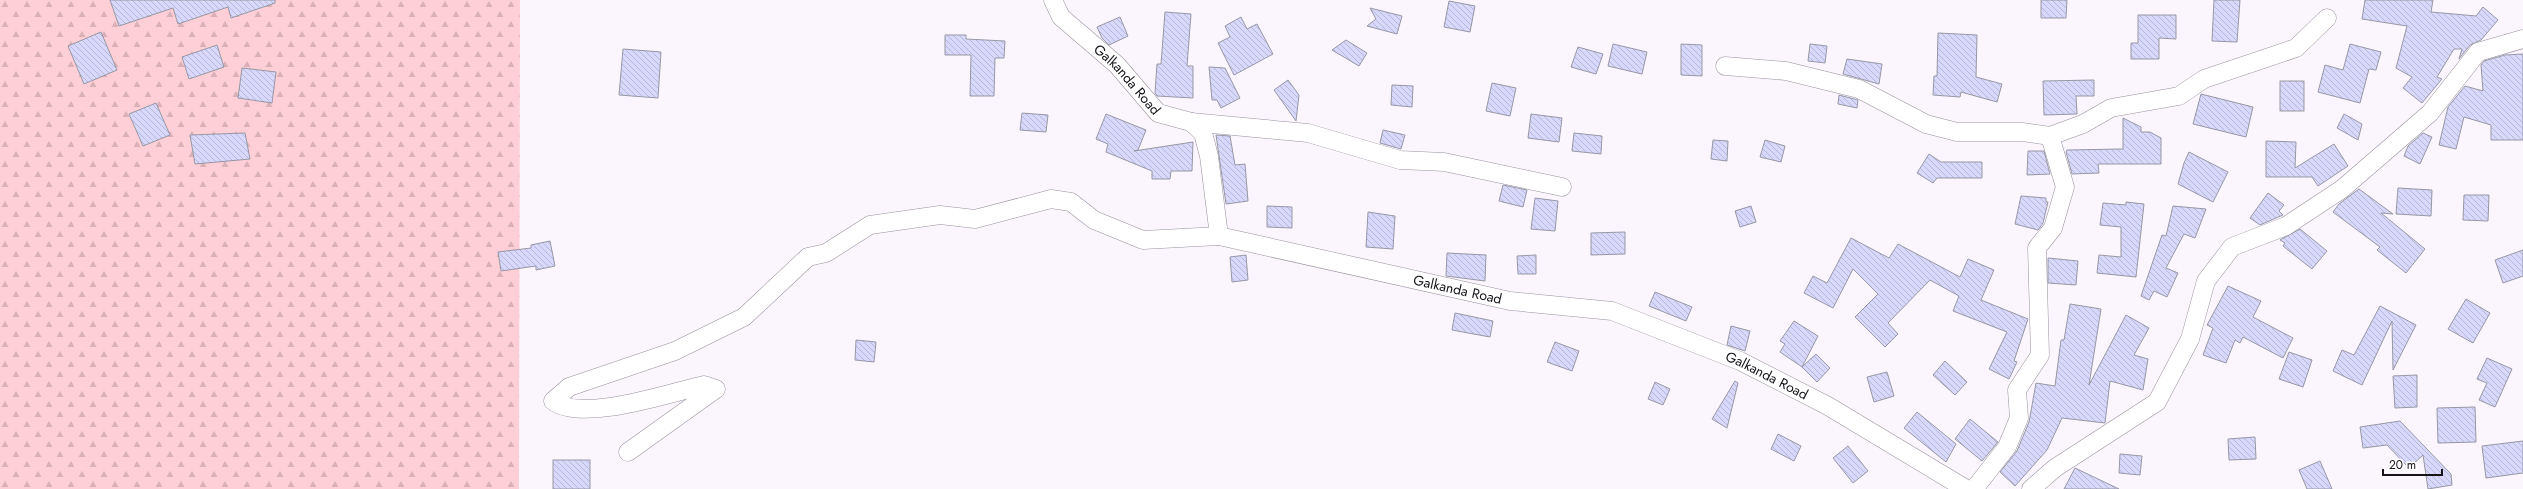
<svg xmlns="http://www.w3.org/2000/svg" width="2523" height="489" viewBox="0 0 2523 489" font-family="Jost,sans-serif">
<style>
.forest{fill:url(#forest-firs)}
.building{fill:url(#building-back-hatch);stroke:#9797a5}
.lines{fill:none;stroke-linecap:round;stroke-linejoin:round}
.minor-casing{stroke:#99919e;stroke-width:19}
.minor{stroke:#fff;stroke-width:18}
.labels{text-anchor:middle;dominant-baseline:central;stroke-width:4;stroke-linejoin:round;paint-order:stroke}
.street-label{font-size:14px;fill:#161318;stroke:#fff}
</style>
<defs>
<pattern id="forest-firs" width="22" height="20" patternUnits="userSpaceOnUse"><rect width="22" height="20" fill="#fecfd6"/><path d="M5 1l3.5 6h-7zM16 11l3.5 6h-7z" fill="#d9b1b7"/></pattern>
<pattern id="building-back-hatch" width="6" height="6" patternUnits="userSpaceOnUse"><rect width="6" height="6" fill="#d7d8fb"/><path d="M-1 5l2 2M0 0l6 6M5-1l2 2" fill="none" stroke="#b8b8d6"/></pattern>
</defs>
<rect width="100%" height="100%" fill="#fbf6fe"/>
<polygon class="forest" points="0,0 520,0 519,489 0,489"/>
<g class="building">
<polygon points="110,0 275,0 275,3 231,18 228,7 178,24 173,8 119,26"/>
<polygon points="2041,0 2067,0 2066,18 2041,18"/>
<polygon points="2214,0 2240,0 2237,42 2212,41"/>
<polygon points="2365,0 2433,0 2431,12 2476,16 2483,7 2498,20 2481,40 2470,45 2459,59 2462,49 2454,49 2437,77 2442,79 2422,103 2403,88 2412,77 2396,68 2407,26 2362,19"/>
<polygon points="1449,1 1475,6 1470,32 1444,27"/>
<polygon points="1370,8 1402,16 1397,34 1367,26 1376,19"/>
<polygon points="1165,12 1191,14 1187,66 1193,66 1193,98 1157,96 1155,93 1157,64 1161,64"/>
<polygon points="2138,15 2176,15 2176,39 2159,38 2159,59 2131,59 2131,43 2138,43"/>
<polygon points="1120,17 1128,36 1109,45 1102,38 1097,27"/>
<polygon points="1241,17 1247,29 1257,24 1273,54 1234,75 1218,43 1230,37 1225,26"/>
<polygon points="101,32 117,70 84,84 68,46"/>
<polygon points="1938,33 1977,35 1976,77 2002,84 1997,102 1961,92 1960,97 1933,95 1934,76 1937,76"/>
<polygon points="945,35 966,35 966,39 1005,41 1004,58 995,58 994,96 970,96 971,55 945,55"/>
<polygon points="1346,40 1367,53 1359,66 1332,50"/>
<polygon points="1613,44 1647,52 1642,74 1608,66"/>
<polygon points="1681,44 1702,45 1702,76 1681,75"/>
<polygon points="1810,44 1827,46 1825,63 1808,61"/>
<polygon points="2350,44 2381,52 2376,70 2369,69 2360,103 2318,92 2325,65 2343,70"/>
<polygon points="217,45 224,67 189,79 182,57"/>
<polygon points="1578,47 1603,54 1596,74 1571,67"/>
<polygon points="623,49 661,52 658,98 619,95"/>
<polygon points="2523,54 2523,140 2491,140 2491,125 2464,117 2456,149 2439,145 2448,107 2465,86 2483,91 2481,65 2484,61 2505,55"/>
<polygon points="1847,59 1882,64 1879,84 1843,74"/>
<polygon points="1209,67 1225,68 1240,98 1221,108 1217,100 1212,100"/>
<polygon points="242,68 276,72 272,103 238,98"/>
<polygon points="1288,80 1299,95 1296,121 1274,90"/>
<polygon points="2094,80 2094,96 2076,96 2077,114 2044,115 2043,81"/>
<rect x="2280" y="81" width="24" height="30"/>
<polygon points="1492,83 1516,88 1510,116 1486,111"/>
<polygon points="1392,85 1413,86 1412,107 1391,105"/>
<polygon points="2201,94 2253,107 2246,137 2193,124"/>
<polygon points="1839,95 1858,100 1857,108 1838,104"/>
<polygon points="156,103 170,135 143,146 129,114"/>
<polygon points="1022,113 1048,115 1046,132 1020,130"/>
<polygon points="1106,114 1146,130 1138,150 1134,151 1193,142 1192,171 1171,171 1170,179 1152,179 1152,171 1106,152 1108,144 1096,139"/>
<polygon points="1531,114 1562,118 1559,142 1528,138"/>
<polygon points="2344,114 2362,124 2358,140 2337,128"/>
<polygon points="2123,118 2141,127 2141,132 2150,132 2161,138 2161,164 2098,164 2099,173 2072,174 2066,152 2067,150 2123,149"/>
<polygon points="1383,130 1405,135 1401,149 1380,143"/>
<polygon points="245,133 250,159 195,164 190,135"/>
<polygon points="1574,133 1602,136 1601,154 1572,151"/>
<polygon points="2423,133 2432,137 2420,164 2404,156 2408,146"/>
<polygon points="1216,135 1230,136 1235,165 1245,164 1248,201 1226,204"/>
<polygon points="1713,140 1728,141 1727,161 1711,159"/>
<polygon points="1765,140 1785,146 1781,162 1760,157"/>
<polygon points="2266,141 2296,142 2295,168 2334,144 2348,166 2318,186 2312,177 2266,177"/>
<polygon points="2028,151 2044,151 2050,174 2027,175"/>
<polygon points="2189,152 2228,172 2213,202 2178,184 2184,163"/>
<polygon points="1929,154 1941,162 1982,162 1982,178 1937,178 1933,183 1917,173"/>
<polygon points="1503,185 1527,190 1523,207 1499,201"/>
<polygon points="2398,188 2432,190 2431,216 2396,214"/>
<polygon points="2359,189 2393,214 2381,213 2425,249 2406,273 2377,250 2380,247 2333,212 2339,204"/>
<polygon points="2268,193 2284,205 2279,211 2283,215 2260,225 2250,218"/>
<polygon points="2464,195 2489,195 2488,221 2463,220"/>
<polygon points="2021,196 2046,198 2046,202 2048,202 2043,223 2038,230 2015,224"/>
<polygon points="1535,198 1558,201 1555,231 1531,229"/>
<polygon points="2126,202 2144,204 2136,277 2097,273 2099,255 2121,257 2121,227 2100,225 2103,203 2126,205"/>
<polygon points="1267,206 1292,207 1292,228 1267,227"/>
<polygon points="1751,206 1756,222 1740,227 1735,211"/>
<polygon points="2173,206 2206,209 2195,238 2184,234 2166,268 2178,273 2167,297 2154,291 2149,300 2141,296 2162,235 2166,236"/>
<polygon points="1368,212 1395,216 1393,249 1366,247"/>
<polygon points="2300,229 2327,251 2312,269 2283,246 2285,243 2280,240"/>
<polygon points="1625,232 1625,254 1591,255 1591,233"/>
<polygon points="1851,238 1889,258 1898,244 1960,277 1968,259 1994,270 1981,300 2028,319 2014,361 2017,362 2009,379 1989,369 2007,332 1953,311 1959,296 1930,280 1888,323 1898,334 1885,347 1855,317 1878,294 1853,269 1833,308 1804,293 1813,276 1827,283"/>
<polygon points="550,241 555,266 536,270 536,266 501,271 498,252 531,248 531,245"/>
<polygon points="2523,250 2523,276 2503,283 2495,260"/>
<polygon points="1447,253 1486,255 1485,281 1446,276"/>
<polygon points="1246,255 1248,280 1232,282 1230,257"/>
<polygon points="1536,255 1536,274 1518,274 1517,256"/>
<polygon points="2048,258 2078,261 2076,285 2048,283"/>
<polygon points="2228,286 2261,301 2253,317 2293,338 2283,358 2243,337 2240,343 2235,340 2226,363 2203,355 2213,328 2207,325"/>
<polygon points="1655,292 1692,307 1686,321 1649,306"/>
<polygon points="2466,299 2490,313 2473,343 2448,329"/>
<polygon points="2070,304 2101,309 2089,385 2126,315 2149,328 2134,355 2148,359 2143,390 2110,381 2105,423 2062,418 2047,450 2015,486 2000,472 2017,451 2029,422 2036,383 2055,386 2061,340 2064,340"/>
<polygon points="2380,306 2416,325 2393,370 2392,321 2362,385 2333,371 2342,350 2354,355"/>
<polygon points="1455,313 1493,321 1490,337 1452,330"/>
<polygon points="1794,321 1818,336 1802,367 1780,352 1785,344 1780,341"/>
<polygon points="1731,326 1750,331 1745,351 1727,345"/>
<polygon points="856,340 876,342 874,362 855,360"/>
<polygon points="1555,342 1579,351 1572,371 1547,362"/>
<polygon points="2289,352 2312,360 2303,387 2279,379"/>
<polygon points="1816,354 1830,368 1817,382 1802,367"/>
<polygon points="2487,358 2512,369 2495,407 2479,400 2487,383 2477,379"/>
<polygon points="1945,361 1967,382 1955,395 1933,375"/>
<polygon points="1887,372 1894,396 1874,402 1867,377"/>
<polygon points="2417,375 2417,407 2395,408 2393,376"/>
<polygon points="1735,381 1738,383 1727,428 1712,419"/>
<polygon points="1655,382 1670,389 1663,405 1648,399"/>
<polygon points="2475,407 2476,442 2438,443 2437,408"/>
<polygon points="1917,412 1956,444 1946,462 1904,428"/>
<polygon points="1970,419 1998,442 1982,461 1955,439"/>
<polygon points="2400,421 2451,474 2452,485 2428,489 2423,455 2409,468 2387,445 2363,448 2360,427"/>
<polygon points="1778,434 1801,446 1794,461 1771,449"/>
<polygon points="2255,437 2256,459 2229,460 2228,439"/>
<polygon points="2523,441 2523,473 2486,478 2482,446"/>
<polygon points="1848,446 1868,471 1853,483 1833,458"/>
<polygon points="2120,454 2142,456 2140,475 2119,473"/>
<rect x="553" y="460" width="37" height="29"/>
<polygon points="2320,461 2332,489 2307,489 2299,470"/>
<polygon points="2075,468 2119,489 2064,489"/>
</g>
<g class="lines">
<defs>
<g id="minor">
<path id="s1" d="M1053,0l8,17 56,48 41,48 33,9 12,11 6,23 10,80 291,65 102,10 128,50 88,45 138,83"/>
<polyline points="1725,66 1786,71 1859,89 1926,124 1957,132 2022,132 2050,136 2083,124 2111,108 2179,96 2204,79 2296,48 2327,18"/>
<polyline points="1191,122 1308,133 1400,160 1444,162 1562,187"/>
<path d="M628,452l88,-63 -12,-4c-35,8 -122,38 -151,16l16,-14 106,-36 69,-34 64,-60 18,-4 44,-28 70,-10 35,4 76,-20 20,3 23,18 49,20 76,-4"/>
<polyline points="1974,489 2007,447 2019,418 2017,390 2040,355 2037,248 2053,228 2065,187 2050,136"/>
<polyline points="2031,489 2055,468 2157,402 2190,339 2206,281 2232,247 2286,226 2342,189 2430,113 2478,52 2523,39"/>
</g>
</defs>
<use href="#minor" class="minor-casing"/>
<use href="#minor" class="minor"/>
</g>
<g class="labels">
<g class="street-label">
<text stroke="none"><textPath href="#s1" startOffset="110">Galkanda Road</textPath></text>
<text stroke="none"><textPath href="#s1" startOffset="555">Galkanda Road</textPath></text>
<text stroke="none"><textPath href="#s1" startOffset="879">Galkanda Road</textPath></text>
</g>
</g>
<path d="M2383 469v6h59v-6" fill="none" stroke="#161318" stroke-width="2"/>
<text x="2389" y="469" font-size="12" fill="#161318" stroke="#ffffff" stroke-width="3" paint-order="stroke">20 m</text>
</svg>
